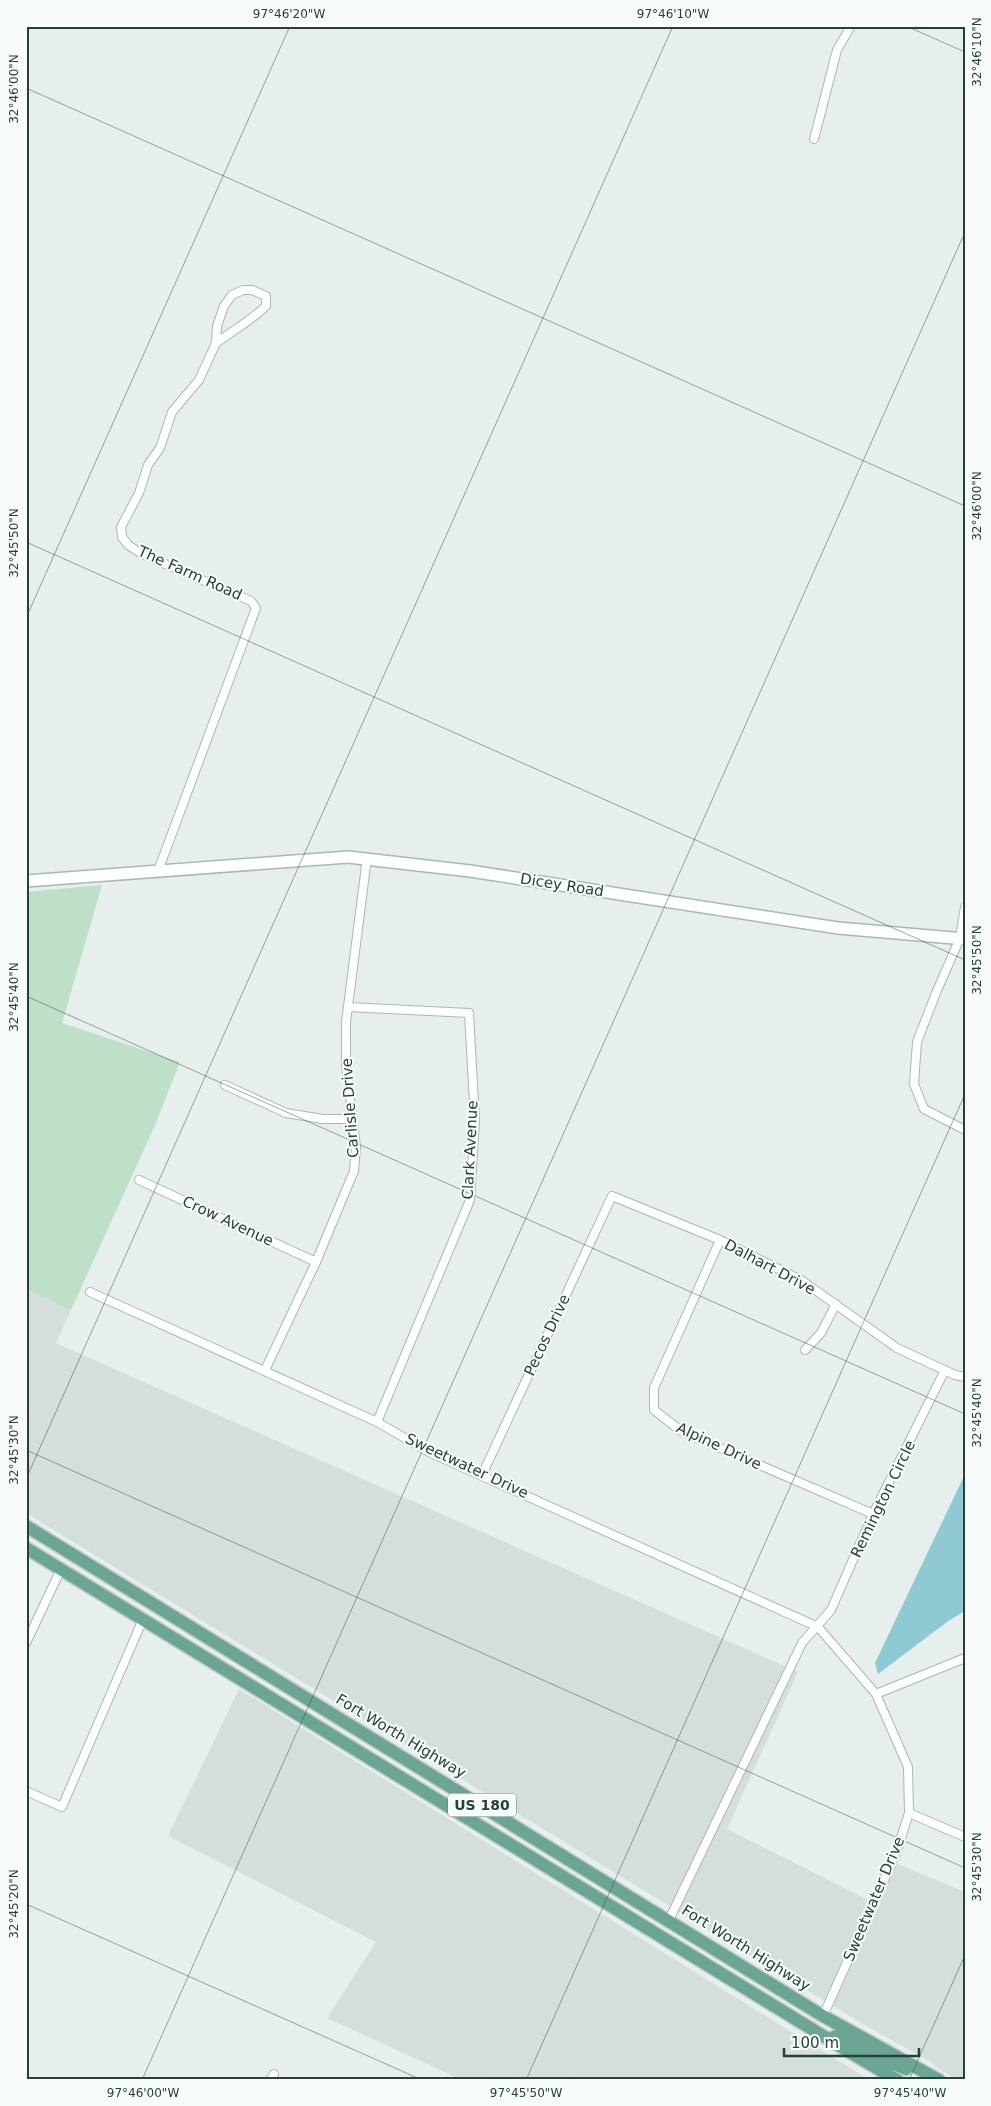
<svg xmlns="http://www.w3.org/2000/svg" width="991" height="2106" viewBox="0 0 991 2106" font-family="'DejaVu Sans',sans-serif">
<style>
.built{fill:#d4dfda}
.green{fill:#bfe0c8}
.water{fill:#8ec9d4}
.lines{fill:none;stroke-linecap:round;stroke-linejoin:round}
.street-casing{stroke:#a8b8b2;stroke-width:10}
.secondary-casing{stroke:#a4bbb3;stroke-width:14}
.primary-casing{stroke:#c2cac8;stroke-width:15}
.street{stroke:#fff;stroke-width:8}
.secondary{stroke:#fff;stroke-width:11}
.primary{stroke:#6aa596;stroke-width:12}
.ticks{fill:none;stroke:#24423a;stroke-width:1;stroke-opacity:0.45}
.labels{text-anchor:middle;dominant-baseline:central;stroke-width:4;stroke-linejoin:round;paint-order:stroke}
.shield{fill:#f7fbf9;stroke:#637a73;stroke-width:1}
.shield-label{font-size:14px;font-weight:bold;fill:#24423a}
.street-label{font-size:15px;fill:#24423a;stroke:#f7fbf9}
.neatline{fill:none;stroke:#24423a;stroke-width:2}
.ticks-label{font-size:12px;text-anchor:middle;fill:#24423a}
</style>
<rect width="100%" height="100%" fill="#e6efeb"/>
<g class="built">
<polygon points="26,1289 71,1310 56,1343 798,1672 727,1829 868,1900 886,1859 965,1892 965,2080 958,2080 937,2068 931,2062 861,2023 26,1513"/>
<polygon points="239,1689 780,2025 870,2080 462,2080 327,2018 376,1942 168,1836"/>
</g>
<polygon class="green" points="102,885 62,1023 180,1062 156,1123 71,1310 26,1289 26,892"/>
<polygon class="water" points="965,1474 965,1611 947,1622 878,1674 875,1663"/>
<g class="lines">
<defs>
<g id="street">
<polyline points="814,139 837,50 851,26"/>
<path d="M158,871l98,-263 -5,-7 -109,-47 -14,-9 -6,-8 -1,-10 18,-34 9,-28 12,-17 12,-36 27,-32 17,-37 1,-17 7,-20 8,-11 11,-5h9l14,6v10c-14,14 -34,25 -50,37"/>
<polyline points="965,907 960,938 936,993 917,1042 914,1084 924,1109 965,1130"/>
<polyline points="348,1007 469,1013 475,1121 470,1200 377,1422"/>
<polyline points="225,1085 286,1113 323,1119 353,1119"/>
<polyline points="139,1180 316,1262"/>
<polyline points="720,1240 654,1388 654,1410 681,1431 873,1514"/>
<polyline points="90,1292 377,1422 431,1453 818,1627 876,1694 908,1767 909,1813 896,1853 823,2016"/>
<polyline points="805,1350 821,1333 836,1304"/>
<polyline points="265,1370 316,1262 354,1171 356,1147 346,1065 346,1022 367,858"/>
<polyline points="482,1475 612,1196 720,1240 801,1280 897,1348 955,1375 965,1377"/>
<polyline points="26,1643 61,1569"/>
<polyline points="876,1694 965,1658"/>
<polyline points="26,1791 62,1807 143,1619"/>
<polyline points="909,1813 965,1837"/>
<polyline points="669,1920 802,1643 831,1610 873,1514 945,1370"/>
<polyline points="270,2080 274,2074"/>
</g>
<polyline id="secondary" points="26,881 348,857 470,871 838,928 965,939"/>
<g id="primary">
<polyline points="26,1526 823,2016 939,2080"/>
<polyline points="26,1548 851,2053 897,2080"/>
<polyline points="828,2039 837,2036 845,2038 880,2059 906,2069"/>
</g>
</defs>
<use href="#street" class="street-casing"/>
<use href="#secondary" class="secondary-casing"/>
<use href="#primary" class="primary-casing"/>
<use href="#street" class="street"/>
<use href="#secondary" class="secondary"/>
<use href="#primary" class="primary"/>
</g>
<path class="ticks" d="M906,26l59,26M26,88l939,418M26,542l939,418M26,618l264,-592M26,996l939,418M26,1450l939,418M26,1479l647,-1453M26,1904l396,176M142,2080l823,-1848M526,2080l439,-986M909,2080l56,-125"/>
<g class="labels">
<rect class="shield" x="448" y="1793.5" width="68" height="23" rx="4"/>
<g class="shield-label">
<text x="482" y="1805">US 180</text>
</g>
<g class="street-label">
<text transform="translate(190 573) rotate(24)">The Farm Road</text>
<text transform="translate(562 885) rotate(9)">Dicey Road</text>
<text transform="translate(350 1108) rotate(-94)">Carlisle Drive</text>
<text transform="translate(470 1150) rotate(-87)">Clark Avenue</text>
<text transform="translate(228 1221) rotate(25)">Crow Avenue</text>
<text transform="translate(770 1267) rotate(28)">Dalhart Drive</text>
<text transform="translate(547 1335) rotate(-65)">Pecos Drive</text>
<text transform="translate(719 1446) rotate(25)">Alpine Drive</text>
<text transform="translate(467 1466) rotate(25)">Sweetwater Drive</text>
<text transform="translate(883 1499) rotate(-64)">Remington Circle</text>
<text transform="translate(401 1736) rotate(31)">Fort Worth Highway</text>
<text transform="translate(874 1899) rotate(-67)">Sweetwater Drive</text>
<text transform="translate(746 1948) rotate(32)">Fort Worth Highway</text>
</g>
</g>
<rect width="991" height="2106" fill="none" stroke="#f7fbf9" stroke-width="55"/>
<path d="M784 2048v8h135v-8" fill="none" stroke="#24423a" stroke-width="2.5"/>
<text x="791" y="2048" font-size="15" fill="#24423a" stroke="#f7fbf9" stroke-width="4" paint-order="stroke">100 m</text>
<rect x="28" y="28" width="936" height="2050" class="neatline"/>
<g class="ticks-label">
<text x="289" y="18">97°46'20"W</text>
<text x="673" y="18">97°46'10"W</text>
<text transform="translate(977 52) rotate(-90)" y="4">32°46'10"N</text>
<text transform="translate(14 89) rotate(-90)" y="4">32°46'00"N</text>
<text transform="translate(977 506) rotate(-90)" y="4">32°46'00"N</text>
<text transform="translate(14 543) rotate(-90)" y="4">32°45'50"N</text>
<text transform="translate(977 960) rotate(-90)" y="4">32°45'50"N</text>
<text transform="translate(14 997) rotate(-90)" y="4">32°45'40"N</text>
<text transform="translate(977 1413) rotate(-90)" y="4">32°45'40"N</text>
<text transform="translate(14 1450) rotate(-90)" y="4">32°45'30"N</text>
<text transform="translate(977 1867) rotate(-90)" y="4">32°45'30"N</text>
<text transform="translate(14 1904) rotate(-90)" y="4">32°45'20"N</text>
<text x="143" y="2097">97°46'00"W</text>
<text x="526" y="2097">97°45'50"W</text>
<text x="910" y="2097">97°45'40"W</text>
</g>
</svg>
